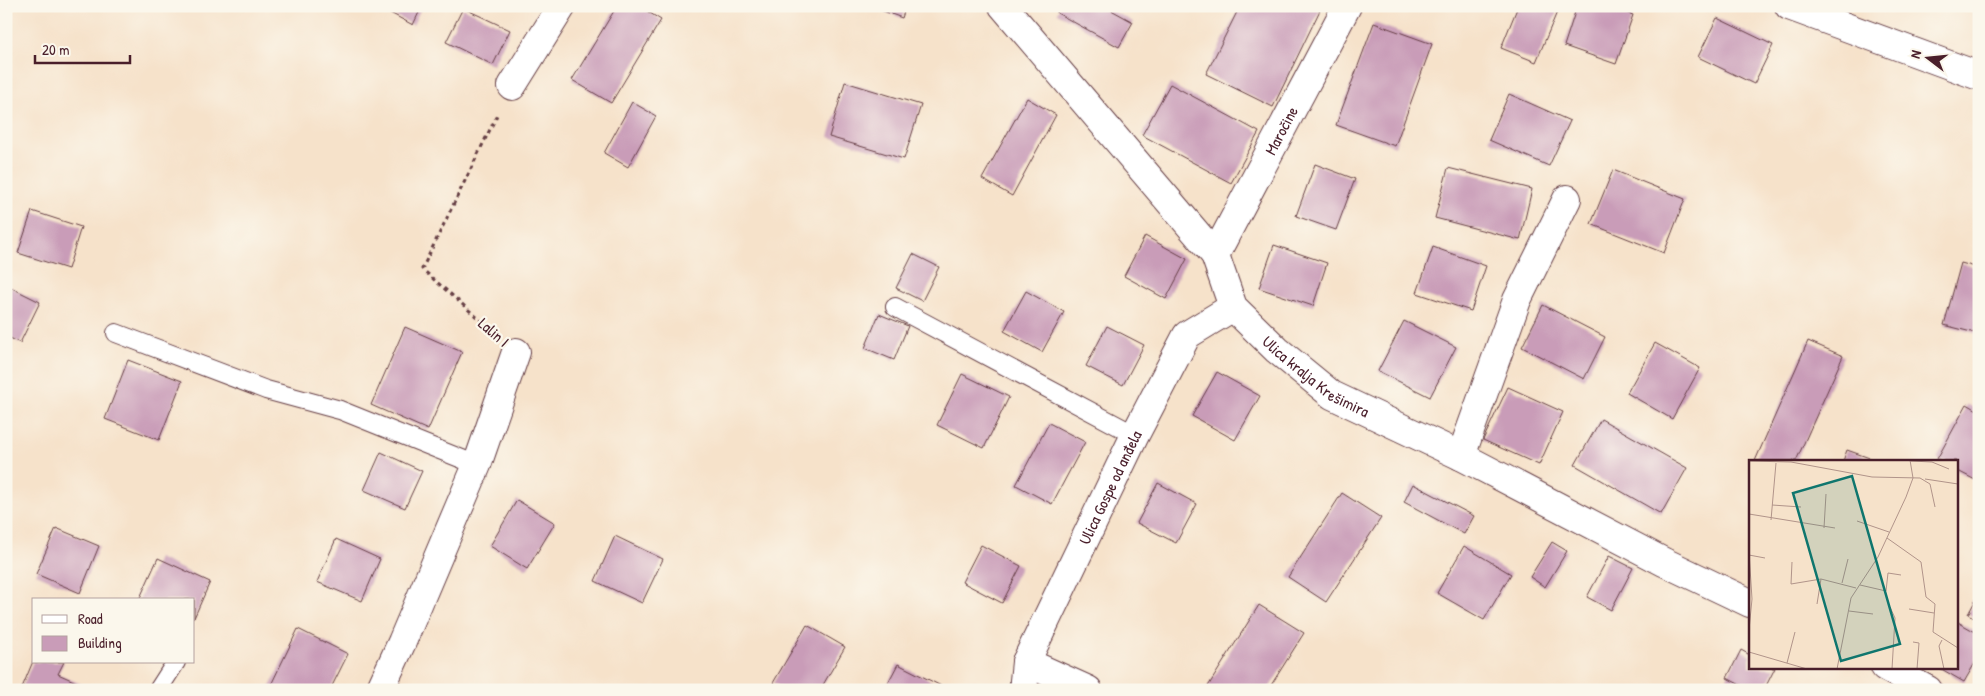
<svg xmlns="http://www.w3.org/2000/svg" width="1985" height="696" viewBox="0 0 1985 696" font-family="'Patrick Hand',sans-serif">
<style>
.building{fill:#c99cb8}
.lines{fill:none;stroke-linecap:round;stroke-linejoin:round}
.service-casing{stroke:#643c43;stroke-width:20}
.minor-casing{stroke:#643c43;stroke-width:30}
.tertiary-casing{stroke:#643c43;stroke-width:30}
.path{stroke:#643c43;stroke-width:3;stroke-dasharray:4 4;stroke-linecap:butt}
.service{stroke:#fff;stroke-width:18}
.minor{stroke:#fff;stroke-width:28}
.tertiary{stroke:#fff;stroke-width:28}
.labels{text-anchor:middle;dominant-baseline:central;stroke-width:4.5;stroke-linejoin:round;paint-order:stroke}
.street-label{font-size:16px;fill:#4a1f2b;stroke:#fbf7ec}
.inset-road{fill:none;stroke:#b1948a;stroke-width:1}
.view{fill:#0f766e;fill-opacity:0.15;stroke:#0f766e;stroke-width:2.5}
.inset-edge{fill:none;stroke:#4a1f2b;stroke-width:2.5}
</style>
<rect width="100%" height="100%" fill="#fbf7ec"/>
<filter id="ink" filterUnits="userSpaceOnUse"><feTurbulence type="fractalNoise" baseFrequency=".02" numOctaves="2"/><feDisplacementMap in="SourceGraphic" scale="10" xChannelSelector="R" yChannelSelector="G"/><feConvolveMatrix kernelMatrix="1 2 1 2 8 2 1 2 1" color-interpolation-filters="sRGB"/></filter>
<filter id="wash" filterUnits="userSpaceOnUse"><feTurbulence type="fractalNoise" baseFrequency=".0096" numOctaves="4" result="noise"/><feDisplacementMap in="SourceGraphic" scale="20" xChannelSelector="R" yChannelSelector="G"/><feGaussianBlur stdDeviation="1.12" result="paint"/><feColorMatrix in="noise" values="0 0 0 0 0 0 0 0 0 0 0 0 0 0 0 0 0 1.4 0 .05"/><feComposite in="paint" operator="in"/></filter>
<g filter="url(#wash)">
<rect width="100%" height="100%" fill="#f6e2ca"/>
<g id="blocks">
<g class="building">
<polygon points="377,6 422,6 413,25"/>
<polygon points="617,6 639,6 661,20 611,103 572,80"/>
<polygon points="870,6 906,6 902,18"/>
<polygon points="1060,6 1104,6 1133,22 1119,47 1057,13"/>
<polygon points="1240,6 1322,6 1273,107 1206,74"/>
<polygon points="1518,6 1543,6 1557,12 1536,62 1501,48"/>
<polygon points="1577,6 1609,6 1633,15 1616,64 1564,46"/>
<polygon points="463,8 510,30 493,65 446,42"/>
<polygon points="1717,18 1773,45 1754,84 1698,57"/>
<polygon points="1374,23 1432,44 1395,146 1336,125"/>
<polygon points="845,82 921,105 904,159 829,137"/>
<polygon points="1170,84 1259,132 1231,183 1142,135"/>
<polygon points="1509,94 1570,121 1549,166 1489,140"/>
<polygon points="1027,98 1056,115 1012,196 982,179"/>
<polygon points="632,102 656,116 628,167 604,153"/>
<polygon points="1315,164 1355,179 1336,230 1296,216"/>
<polygon points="1448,168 1532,189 1520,240 1435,218"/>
<polygon points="1613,170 1685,199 1664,253 1591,224"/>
<polygon points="32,211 81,227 68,269 18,253"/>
<polygon points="1145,236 1187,259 1166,299 1124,276"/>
<polygon points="1274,245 1327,263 1313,306 1259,288"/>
<polygon points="1433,247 1486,266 1471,311 1417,293"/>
<polygon points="913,254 939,267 922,301 896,288"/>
<polygon points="1961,263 1979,268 1979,334 1944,325"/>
<polygon points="6,285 40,302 20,343 6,336"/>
<polygon points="1026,291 1064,312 1042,352 1004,331"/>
<polygon points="1543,305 1605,337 1584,379 1522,347"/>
<polygon points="879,314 908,326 894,360 865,348"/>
<polygon points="1404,321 1456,347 1430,397 1378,371"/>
<polygon points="1107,326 1144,345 1123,385 1086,366"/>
<polygon points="405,327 462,352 428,430 371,405"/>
<polygon points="1808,341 1843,356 1796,461 1755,461"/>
<polygon points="1655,343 1700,368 1672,419 1627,393"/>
<polygon points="128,360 182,381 159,440 105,419"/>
<polygon points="1217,372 1260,396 1235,440 1192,416"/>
<polygon points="962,374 1009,397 984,448 937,425"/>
<polygon points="1508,387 1563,412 1539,465 1483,440"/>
<polygon points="1967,404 1979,411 1979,482 1956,470 1956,461 1941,461 1937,459"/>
<polygon points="1601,419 1687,468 1661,514 1575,465"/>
<polygon points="1049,423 1085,442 1052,504 1016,485"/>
<polygon points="1847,450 1878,461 1843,461"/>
<polygon points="381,452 422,471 405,508 364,490"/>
<polygon points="1158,483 1197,504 1176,543 1137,523"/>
<polygon points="1413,484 1474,516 1464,534 1404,502"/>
<polygon points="1342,493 1381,518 1326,602 1288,577"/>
<polygon points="517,500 555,523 527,569 490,546"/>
<polygon points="56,528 99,546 80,593 36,574"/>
<polygon points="615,536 663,559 642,603 595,581"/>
<polygon points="336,539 380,559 362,601 317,582"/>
<polygon points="1552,542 1567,551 1545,587 1530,577"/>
<polygon points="981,545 1021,566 1002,603 962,582"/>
<polygon points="1464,546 1511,574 1484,620 1437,593"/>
<polygon points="1609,556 1633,568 1611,610 1587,597"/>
<polygon points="158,558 210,582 194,618 194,600 139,600"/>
<polygon points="1979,594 1979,620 1968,614"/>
<polygon points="1259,605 1304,633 1268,690 1210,690 1207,688"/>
<polygon points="1956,621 1979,634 1979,656 1964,682 1938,667 1956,667"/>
<polygon points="807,625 845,647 820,690 785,690 773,683"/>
<polygon points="298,629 348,654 330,690 269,689"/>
<polygon points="1741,650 1750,655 1750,667 1775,668 1764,690 1750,690 1727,678"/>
<polygon points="34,659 34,662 64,662 58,674 83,685 81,690 21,690"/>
<polygon points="898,664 949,690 884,690"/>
</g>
</g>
</g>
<g filter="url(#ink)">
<use href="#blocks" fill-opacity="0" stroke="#643c43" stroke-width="1"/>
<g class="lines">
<defs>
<g id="service">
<polyline points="895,307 1135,435"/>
<polyline points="116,333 266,390 340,410 477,465"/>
<polyline points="158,690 176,662"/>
</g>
<g id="minor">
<polyline points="1789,6 1979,76"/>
<polyline points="512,86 562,6"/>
<path id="s1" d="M1215,255l132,-249"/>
<polyline points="1461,456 1517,300 1567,199"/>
<polyline points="1026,662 1088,690"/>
<polyline points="380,690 402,642 477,465 516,352"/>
<path id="s2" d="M1023,690l3,-28 109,-227 52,-100 46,-28"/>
</g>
<g id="tertiary">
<path id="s3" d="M1003,6l212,249 18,52 44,43 55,45 129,61 203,106 86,41"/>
<polyline points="1885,667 1928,690"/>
</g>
</defs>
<use href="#service" class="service-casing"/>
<use href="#minor" class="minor-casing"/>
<use href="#tertiary" class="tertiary-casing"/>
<polyline class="path" points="495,333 422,269 498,113"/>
<use href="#service" class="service"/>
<use href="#minor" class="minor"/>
<use href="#tertiary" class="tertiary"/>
</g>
</g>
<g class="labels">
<g class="street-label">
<text stroke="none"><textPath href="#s1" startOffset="141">Maročine</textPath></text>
<text transform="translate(494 332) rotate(41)">Lalin I</text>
<text stroke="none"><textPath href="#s3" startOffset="491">Ulica kralja Krešimira</textPath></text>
<text stroke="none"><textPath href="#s2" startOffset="222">Ulica Gospe od anđela</textPath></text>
</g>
</g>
<g transform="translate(1749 460)">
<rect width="209" height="209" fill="#f6e2ca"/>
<path class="inset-road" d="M0,1l42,1 81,15 48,1 10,6 5,23M162,1l21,1 17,7M176,19l33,5M23,45l29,2M0,54l86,14M22,60l5,-57M108,61l32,11M75,68l2,-34M138,78l34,24 5,35 9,7 -2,28 25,16M0,92l3,47 -3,31M0,95l16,3M43,102l-1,22 30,-5 35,9M93,123l6,-24M111,125l26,6 2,-18 13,2M68,144l4,-25M141,147l5,11 -3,51M160,149l25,4M100,151l24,3M193,180l-3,6 5,23M164,182l6,1 -2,26M0,192l58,17M38,203l8,-31M88,209l14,-71 27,-41 28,-60 7,-19 -3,-18"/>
<path class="view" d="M103,16l48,168 -59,17 -48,-168z"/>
<rect width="209" height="209" class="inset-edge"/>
</g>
<rect width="1985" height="696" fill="none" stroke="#fbf7ec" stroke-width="25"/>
<rect x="32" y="598" width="162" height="65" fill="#fbf7ec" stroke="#b4a19f"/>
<rect x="42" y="615" width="25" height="8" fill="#ffffff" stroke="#b4a19f"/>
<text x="78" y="624" font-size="15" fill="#4a1f2b">Road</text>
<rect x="42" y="636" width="25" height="15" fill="#c99cb8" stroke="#b4a19f"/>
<text x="78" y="648" font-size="15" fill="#4a1f2b">Building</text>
<g transform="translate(1928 58) rotate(286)" stroke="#fbf7ec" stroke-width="4" paint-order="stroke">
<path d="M0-4L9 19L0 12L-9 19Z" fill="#4a1f2b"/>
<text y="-8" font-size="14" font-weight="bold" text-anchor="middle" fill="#4a1f2b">N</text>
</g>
<path d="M35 55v8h95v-8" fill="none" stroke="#4a1f2b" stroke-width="2.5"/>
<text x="42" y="55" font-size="15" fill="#4a1f2b" stroke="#fbf7ec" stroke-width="4" paint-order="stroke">20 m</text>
</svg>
